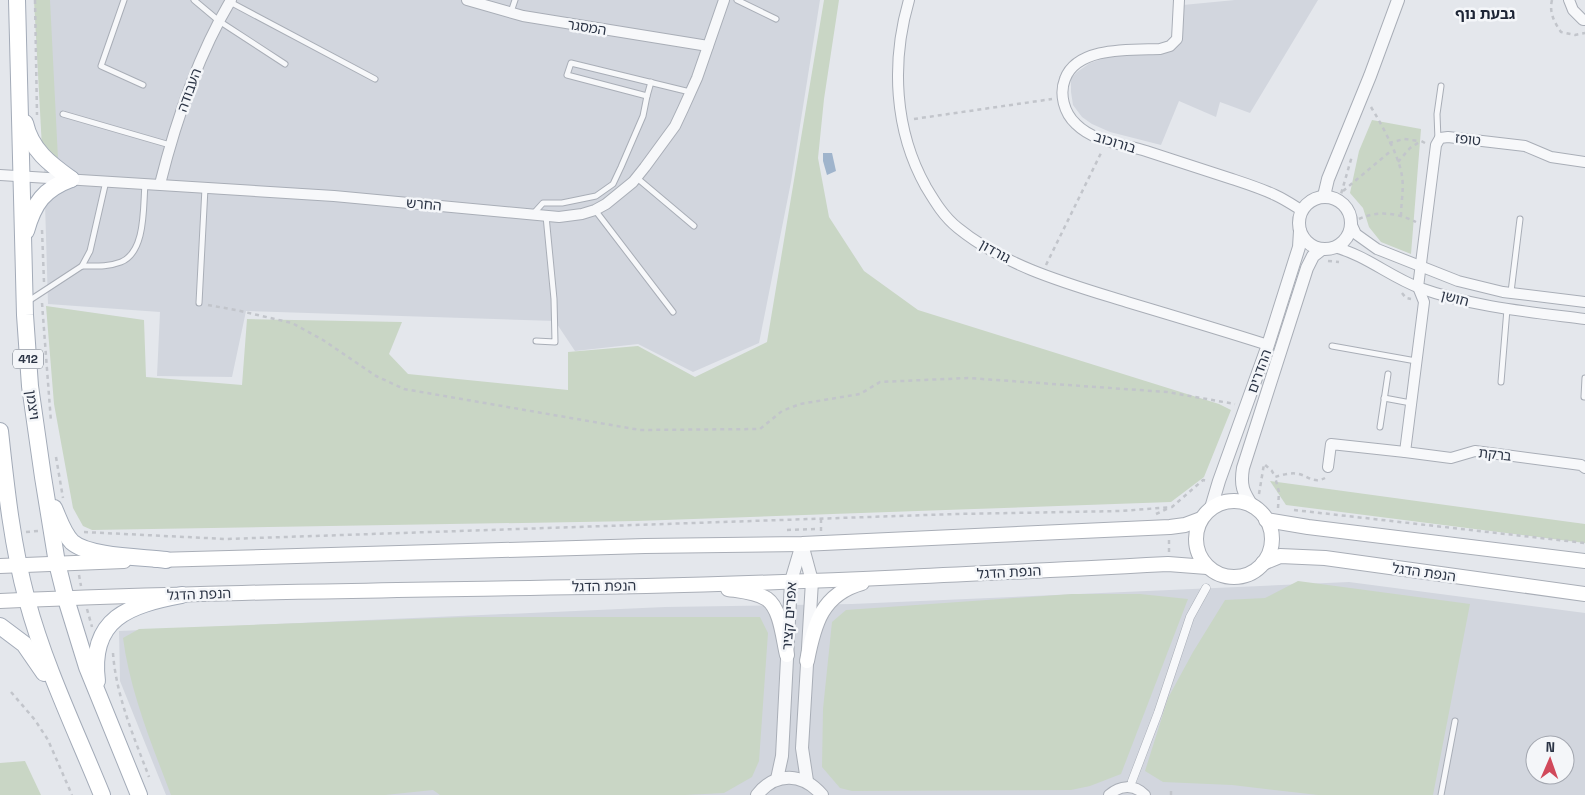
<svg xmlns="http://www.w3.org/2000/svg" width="1585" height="795" viewBox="0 0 1585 795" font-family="'Space Grotesk','Noto Sans Hebrew',sans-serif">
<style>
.built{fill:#d2d6de;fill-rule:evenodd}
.green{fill:#c9d6c5}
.water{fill:#9fb4cc}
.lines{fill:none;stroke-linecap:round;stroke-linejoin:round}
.service-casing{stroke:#a9aeb7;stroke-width:7}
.pedestrian-casing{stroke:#a9aeb7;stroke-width:9}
.minor-casing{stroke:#a9aeb7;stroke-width:12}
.tertiary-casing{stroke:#a9aeb7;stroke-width:14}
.secondary-casing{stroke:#a9aeb7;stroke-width:16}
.primary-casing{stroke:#a3abb8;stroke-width:18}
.path{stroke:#c2c5cb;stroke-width:2.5;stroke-dasharray:4 4;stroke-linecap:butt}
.service{stroke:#f7f8fa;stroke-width:5}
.pedestrian{stroke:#f7f8fa;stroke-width:8}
.minor{stroke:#f7f8fa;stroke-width:10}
.tertiary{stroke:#f7f8fa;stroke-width:12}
.secondary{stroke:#fff;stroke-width:14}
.primary{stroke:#fff;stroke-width:16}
.labels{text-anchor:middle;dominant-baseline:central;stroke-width:5;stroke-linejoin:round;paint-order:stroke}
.shield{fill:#f4f6f9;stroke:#676e7b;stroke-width:1}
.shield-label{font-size:12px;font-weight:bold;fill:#2b3445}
.street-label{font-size:14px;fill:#2b3445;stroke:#f4f6f9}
.neighbourhood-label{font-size:15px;font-weight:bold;fill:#1d2536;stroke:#f4f6f9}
</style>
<rect width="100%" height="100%" fill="#e4e7ec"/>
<g class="built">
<polygon points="39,0 820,0 791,182 759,343 693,372 638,344 575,351 555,321 246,311 232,377 157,376 160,312 48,304"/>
<polygon points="1235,0 1318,0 1250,113 1220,102 1216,117 1179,101 1161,145 1110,132 1092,124 1082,117 1073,105 1071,92 1071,78 1077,72 1090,63 1108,57 1165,52 1173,48 1182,38 1183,5"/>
<path d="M1349,582l236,31v182h-1419l-46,-114 -1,-50 546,-24 187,-3zM1535,745h30v30h-30z"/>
</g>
<g class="green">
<polygon points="34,0 50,0 58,159 42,148"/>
<polygon points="824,0 839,0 824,99 818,158 829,217 864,271 918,310 1219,404 1231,410 1204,477 1171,502 637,521 92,530 83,526 73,508 54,404 46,306 144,320 146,377 242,385 247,319 402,322 389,354 408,374 568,390 568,352 638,346 695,377 767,342"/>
<polygon points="1372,120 1421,129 1411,254 1381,242 1369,227 1363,208 1350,193 1359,151"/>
<polygon points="1270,481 1585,524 1585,543 1286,505"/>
<polygon points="1298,581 1470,604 1433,795 1318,795 1232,785 1163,782 1145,771 1168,698 1193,652 1225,600 1265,598"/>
<polygon points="1072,594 1140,594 1188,599 1121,774 1090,786 1071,790 852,791 840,788 822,767 823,709 832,622 846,610"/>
<path d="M468,617h292l8,16 -9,128 -7,16 -28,16 -39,2h-245l-7,-5 -48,5h-214c-19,-50 -41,-103 -48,-157l16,-9z"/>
<polygon points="25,761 41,795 0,795 0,763"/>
</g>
<polygon class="water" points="823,153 832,153 836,171 827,175 823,161"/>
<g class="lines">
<defs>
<g id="service">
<polyline points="124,0 101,66 143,85"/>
<polyline points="194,0 219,21 285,64"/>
<polyline points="737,0 776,19"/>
<polyline points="230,2 375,79"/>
<polyline points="511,12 515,0"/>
<polyline points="647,96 651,82"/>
<polyline points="63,114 170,145"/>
<polyline points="1438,140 1437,114 1441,86"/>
<polyline points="637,178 694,226"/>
<polyline points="595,210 673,312"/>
<polyline points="533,214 543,203 562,203 596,196 613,184 621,167 643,116 647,96 567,75 571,63 690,92"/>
<path d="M82,266c13,0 26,1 39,-4 25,-10 22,-55 24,-78"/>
<polyline points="1511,292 1520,219"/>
<polyline points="27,302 82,266 90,251 106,181"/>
<polyline points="199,303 205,188"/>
<polyline points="536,341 555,342 554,299 546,216"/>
<polyline points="1332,346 1416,361"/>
<polyline points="1501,382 1507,309"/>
<polyline points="1584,397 1585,378"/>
<polyline points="1384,398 1411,403"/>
<polyline points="1380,427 1388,374"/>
<polyline points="1441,795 1455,721"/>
</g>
<polyline id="pedestrian" points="1132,781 1158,713 1190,617 1206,588"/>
<g id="minor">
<polyline points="467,0 523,16 708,46"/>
<path d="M909,0c-18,62 -15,130 17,187 9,15 18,30 32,41 48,39 111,56 169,74 47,14 94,28 141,43"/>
<path d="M1179,0l-2,39 -7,7 -10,3c-28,1 -83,-3 -95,30 -6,15 -1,34 11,45 18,18 46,20 70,27 27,9 55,18 83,27 15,5 31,10 46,17 9,4 18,10 26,15"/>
<polyline points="1569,0 1573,10 1583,20 1585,20"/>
<polyline points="0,175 334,196 559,217 582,214 595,210 606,204 633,182 645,167 675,126 683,109 697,78 724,0"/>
<path d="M160,184c16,-64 37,-127 71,-184"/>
<polyline points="1351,223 1356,234 1377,249 1458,281 1503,292 1585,302"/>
<path d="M1334,247c32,8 56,30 86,41 53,19 110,24 165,31"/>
<polyline points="1405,452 1424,302 1418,287 1436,145 1440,138 1448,137 1525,146 1551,157 1585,162"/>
<polyline points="1328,467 1331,444 1405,452 1451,458 1475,451 1581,465 1585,468"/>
<path d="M1109,795c11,-10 25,-11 36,0"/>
</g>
<g id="tertiary">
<polyline points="1324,196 1328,179 1370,76 1398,0"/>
<circle cx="1325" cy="223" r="26"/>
<path d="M1253,507c-10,-15 -13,-21 -10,-39l64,-200 6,-12 9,-7"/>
<polyline points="1211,508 1219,481 1268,345 1299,247 1300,231"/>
<polyline points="802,544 812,581 802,748 807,781"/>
<polyline points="777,779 782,756 791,581 802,544"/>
<path d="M757,795c19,-24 46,-22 65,0"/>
</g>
<g id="secondary">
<circle cx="1234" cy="539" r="38"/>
<polyline points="1266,520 1308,527 1585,561"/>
<polyline points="156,560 645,546 802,544 1170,527 1185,525 1201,519"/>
<polyline points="1263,563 1280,556 1325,558 1585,594"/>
<polyline points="0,566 124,561"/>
<path d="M728,589c13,2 28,3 39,10 14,10 16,40 20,56"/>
<path d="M0,601c215,-10 431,-11 646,-15 174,-4 348,-13 522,-22l39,3"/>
<path d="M807,661c7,-37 15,-67 55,-78"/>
</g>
<g id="primary">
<polyline points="17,0 25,315 30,386 43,477 57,563 66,599 87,667 139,795"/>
<path d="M25,123c6,27 25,41 46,56"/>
<path d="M26,231c8,-28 18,-42 45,-52"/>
<path d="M0,431c6,56 12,114 27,169 18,67 49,131 75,195"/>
<path d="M54,508c5,11 9,25 18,34 17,15 72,15 94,18"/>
<polyline points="0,626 24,644 44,673"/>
<path d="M97,681c-8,-63 32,-76 85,-86"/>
</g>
</defs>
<use href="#service" class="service-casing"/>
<use href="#pedestrian" class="pedestrian-casing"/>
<use href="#minor" class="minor-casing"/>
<use href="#tertiary" class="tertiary-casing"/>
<use href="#secondary" class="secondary-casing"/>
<use href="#primary" class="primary-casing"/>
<g class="path">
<polyline points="35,0 37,115"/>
<path d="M1552,0c-3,12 2,22 9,32l14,3 10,-2"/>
<path d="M1371,107c11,18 28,49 31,69 2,13 -1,27 -1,40"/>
<polyline points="914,119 1052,99"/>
<polyline points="1389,143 1404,139 1419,141"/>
<polyline points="1398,162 1410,148 1421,141 1425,143"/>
<polyline points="1343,191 1392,150"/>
<polyline points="1339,201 1352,156"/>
<path d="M1359,219c19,-9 39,-6 57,3"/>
<polyline points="42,230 44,282"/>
<polyline points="1328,261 1339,262"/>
<polyline points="1046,265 1102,151"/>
<polyline points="1402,293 1406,298 1411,299"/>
<polyline points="42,303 51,422"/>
<polyline points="208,305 236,310 292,323 323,340 376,376 404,389 640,430 760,429 782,411 800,404 860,394 880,382 968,378 1167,392 1235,404"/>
<polyline points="56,457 63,498"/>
<polyline points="1259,494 1264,464 1272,471 1275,477"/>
<path d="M1278,508l1,-16 -4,-15c7,-2 16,-5 24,-3 9,2 15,10 26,4"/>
<polyline points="1294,510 1585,543"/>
<polyline points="1156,514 1169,508"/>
<polyline points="821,519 821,532"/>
<polyline points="787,530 816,529"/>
<polyline points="26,532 38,531"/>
<polyline points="84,532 226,539 956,514 1121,511 1172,507 1203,480 1208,481"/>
<polyline points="1169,552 1169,540"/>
<polyline points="79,575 81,586"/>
<polyline points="87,609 92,627"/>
<path d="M113,653c3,43 21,84 36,124"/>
<polyline points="11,692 35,720 48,740 72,795"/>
<polyline points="1171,795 1171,790"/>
</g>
<use href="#service" class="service"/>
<use href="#pedestrian" class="pedestrian"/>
<use href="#minor" class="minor"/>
<use href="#tertiary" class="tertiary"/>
<use href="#secondary" class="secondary"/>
<use href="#primary" class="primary"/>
</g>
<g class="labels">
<rect class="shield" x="13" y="349.5" width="30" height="19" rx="4"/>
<g class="shield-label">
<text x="28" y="359">412</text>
</g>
<g class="street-label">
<text transform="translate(587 27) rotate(9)">המסגר</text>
<text transform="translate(189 90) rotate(-70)">העבודה</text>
<text transform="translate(1468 139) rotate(7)">טופז</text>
<text transform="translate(1115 142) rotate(17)">בורוכוב</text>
<text transform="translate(424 204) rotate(5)">החרש</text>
<text transform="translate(995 251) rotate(29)">גורדון</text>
<text transform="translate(1455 298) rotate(15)">חושן</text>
<text transform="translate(1259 371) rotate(-70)">ההדרים</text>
<text transform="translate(33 405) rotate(82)">ויצמן</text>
<text transform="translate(1495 454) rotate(6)">ברקת</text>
<text transform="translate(1009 572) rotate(-3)">הנפת הדגל</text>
<text transform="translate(1424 572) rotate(8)">הנפת הדגל</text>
<text transform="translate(604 586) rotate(-1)">הנפת הדגל</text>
<text transform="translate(199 594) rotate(-2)">הנפת הדגל</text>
<text transform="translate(789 616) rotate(-86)">אפרים קציר</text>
</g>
<g class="neighbourhood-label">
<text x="1485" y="13">גבעת נוף</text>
</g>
</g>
<g transform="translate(1550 760) rotate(2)"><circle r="24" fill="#f4f6f9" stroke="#a4a8b1"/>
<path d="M0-4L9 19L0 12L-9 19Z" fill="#d1495b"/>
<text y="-8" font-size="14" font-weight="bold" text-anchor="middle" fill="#2b3445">N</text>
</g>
</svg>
